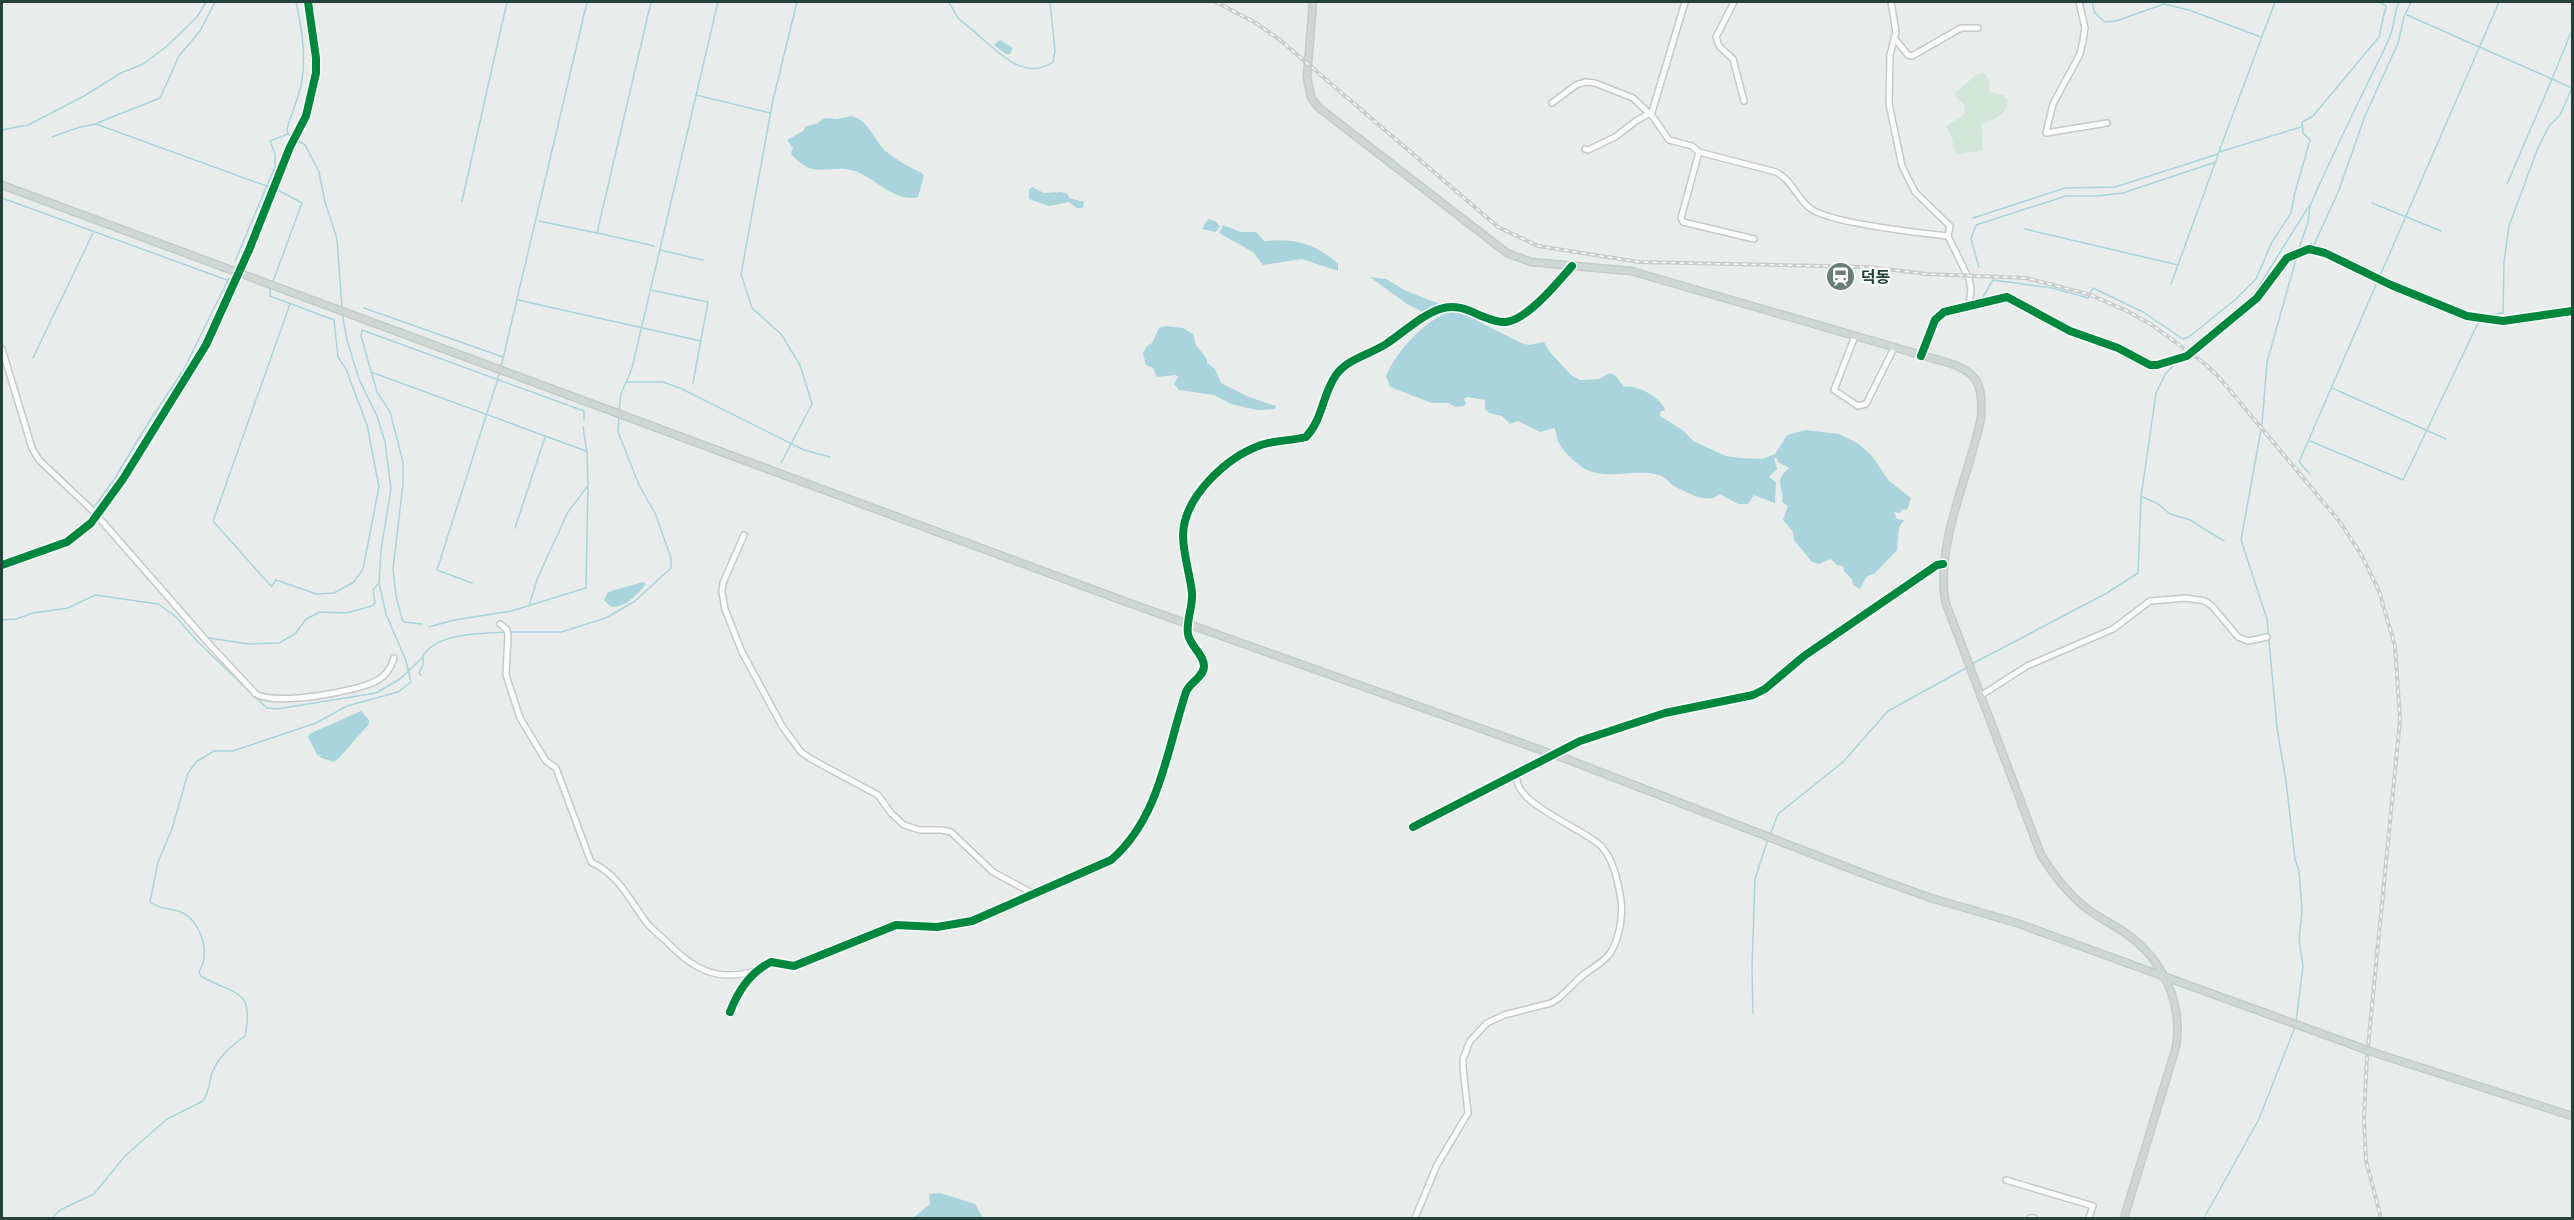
<svg xmlns="http://www.w3.org/2000/svg" width="2574" height="1220" viewBox="0 0 2574 1220" font-family="'Archivo Narrow','Noto Sans KR',sans-serif">
<style>
.green{fill:#d1e6d8}
.water{fill:#a9d4db}
.lines{fill:none;stroke-linecap:round;stroke-linejoin:round}
.stream{stroke:#a9d4db;stroke-width:1.5}
.minor-casing{stroke:#c5cac8;stroke-width:8}
.major-casing{stroke:#c3ccc9;stroke-width:9}
.minor{stroke:#fcfcfc;stroke-width:5}
.major{stroke:#cfd7d5;stroke-width:6}
.rail-casing{stroke:#c9cdcc;stroke-width:4}
.rail{stroke:#f7fbf9;stroke-width:1.5;stroke-dasharray:4.5;stroke-linecap:butt}
.major-bridge-casing{stroke:#c3ccc9;stroke-width:9;stroke-linecap:butt}
.major-bridge{stroke:#cfd7d5;stroke-width:6}
.cycleway-casing{stroke:#f7fbf9;stroke-width:11}
.cycleway{stroke:#00873e;stroke-width:8}
.labels{text-anchor:middle;dominant-baseline:central;stroke-width:4.5;stroke-linejoin:round;paint-order:stroke}
.poi-label{font-size:16px;font-weight:bold;fill:#24423a;stroke:#f7fbf9;text-anchor:start}
</style>
<rect width="100%" height="100%" fill="#e8edeb"/>
<path class="green" d="M1983,73l5,4 2,15 13,3 5,5c-2,18 -13,17 -26,25l1,25 -27,5 -5,-19 -5,-10 19,-12v-8l-11,-12 22,-19z"/>
<g class="water">
<polygon points="1000,40 1013,48 1010,54 1006,54 994,45"/>
<path d="M851,116c19,4 23,26 37,37 10,8 23,15 34,20l2,3 -6,21c-26,6 -44,-22 -67,-27 -14,-4 -34,4 -46,-4 -5,-3 -10,-8 -14,-12l2,-6 -6,-8 16,-9 3,-5 10,-2 9,-6 12,1z"/>
<polygon points="1032,187 1044,193 1061,192 1068,194 1069,198 1084,202 1083,208 1077,208 1069,202 1049,206 1029,199 1029,190"/>
<polygon points="1208,219 1215,221 1220,226 1216,232 1202,229"/>
<path d="M1223,225l18,7h15l8,9c30,-3 51,2 74,23v7l-36,-12 -39,6 -10,-13 -34,-19z"/>
<polygon points="1370,277 1386,279 1406,291 1440,304 1423,312 1407,304"/>
<path d="M1456,310l65,33 8,2 15,-3 5,9 22,24 9,5 19,-1 11,-6 6,3 8,11c12,-3 38,11 41,23l-5,2v4l24,15 9,10 33,15 15,2 21,1 13,-5 12,-19 19,-5 33,4 20,10 13,12 17,25 22,17 -4,12 -4,-1 -3,4 -6,-1 3,7 7,1 -5,7 -2,23 -23,24 -7,2 -7,13 -7,-4 -1,-6 -8,-8 -1,-5 -6,-1 -6,-6 -12,5 -7,-2 -18,-22 -1,-8 -10,-12 5,-14 -6,-4c3,-16 -10,-19 7,-34l-11,-6 -1,-4h-3l3,11 -8,8 7,5 -1,21 -21,-8 -6,9h-10l-18,-10c-13,11 -32,-1 -46,-8 -5,-3 -8,-9 -15,-11 -23,-7 -50,5 -72,-5 -10,-5 -25,-19 -29,-29 -2,-5 -1,-8 -4,-13l-14,4 -22,-11 -8,3 -8,-8 -13,-3 -4,-4v-9l-18,-3 -3,2 2,4 -2,3 -9,1 -7,-4h-16l-42,-16 -4,-11c10,-25 43,-61 70,-66z"/>
<polygon points="1166,326 1183,328 1193,334 1196,345 1207,359 1207,363 1215,369 1221,383 1249,397 1276,406 1275,409 1257,410 1231,404 1214,395 1179,390 1174,384 1178,377 1176,375 1157,377 1153,368 1146,365 1143,353 1147,346 1152,343 1159,328"/>
<path d="M643,582l3,2c-9,10 -22,26 -36,22l-6,-6 4,-8z"/>
<polygon points="361,711 369,720 369,724 339,758 334,762 319,757 322,754 318,756 308,737 309,734"/>
<polygon points="940,1193 975,1204 983,1218 913,1218 930,1204 929,1194"/>
</g>
<g class="lines">
<g class="stream">
<path d="M296,2c6,26 11,56 5,83 -3,15 -10,29 -14,44l1,5 17,11 14,27 6,30 12,37 5,69"/>
<path d="M948,2c5,5 8,15 13,19 25,16 57,65 92,41l2,-11 -5,-49"/>
<polyline points="2092,2 2095,13 2105,22 2116,21 2164,4 2189,10 2261,37"/>
<polyline points="2407,15 2552,79 2572,30"/>
<polyline points="696,95 770,113"/>
<polyline points="97,123 160,98 179,56 200,31 215,2"/>
<polyline points="2,130 28,125 84,96 121,73 143,64 166,47 197,17 206,2"/>
<polyline points="52,137 80,127 96,124 272,188"/>
<polyline points="2219,152 2301,127"/>
<polyline points="2507,184 2552,79 2572,88"/>
<polyline points="2,198 227,280"/>
<polyline points="462,201 507,2"/>
<polyline points="2372,203 2441,231"/>
<polyline points="1973,218 2065,188 2115,187 2218,154 2275,2"/>
<polyline points="539,221 597,233 651,2"/>
<polyline points="2025,229 2178,265"/>
<polyline points="598,233 654,246"/>
<polyline points="2311,244 2432,299"/>
<polyline points="2314,245 2339,190 2365,116 2398,43 2404,17 2411,2"/>
<polyline points="660,250 703,260"/>
<path d="M2298,251l10,-29 2,-16c24,-56 52,-110 78,-165 7,-13 5,-26 11,-39"/>
<polyline points="235,261 275,167 275,154 270,141 288,134"/>
<polyline points="1979,267 1971,239 1976,225 2066,196 2098,196 2123,193 2216,162"/>
<polyline points="272,284 302,203 276,189"/>
<polyline points="2171,284 2218,155"/>
<polyline points="270,288 270,296 334,320 338,357 346,369 367,425 379,487 363,569 354,582 334,593 317,594 276,580 272,586 270,585 213,521 290,304"/>
<polyline points="651,290 708,302 693,383"/>
<polyline points="2402,292 2417,298"/>
<polyline points="518,300 701,341"/>
<polyline points="1981,300 1993,280 2052,288 2088,298 2093,288 2143,312 2183,339 2189,337 2236,299 2256,279 2272,242 2291,213 2294,196 2310,140 2303,133 2302,122 2313,116 2379,37 2386,6 2379,2"/>
<polyline points="2430,303 2456,317 2486,321"/>
<polyline points="364,308 503,357"/>
<polyline points="2467,313 2488,315 2503,313 2504,262 2509,226 2537,150 2549,126 2560,115 2572,88"/>
<polyline points="2181,355 2254,294 2309,206"/>
<polyline points="33,358 93,233"/>
<polyline points="501,367 587,2"/>
<polyline points="371,372 586,451"/>
<polyline points="627,382 663,382 682,389 804,450 830,457"/>
<polyline points="2332,388 2446,439"/>
<polyline points="619,411 621,394 632,368 718,2"/>
<polyline points="2310,441 2403,480 2479,321"/>
<polyline points="781,463 812,404 800,365 781,334 752,308 741,274 773,100 797,2"/>
<polyline points="2310,474 2299,462 2499,2"/>
<polyline points="2142,497 2157,503 2170,514 2190,520 2224,541"/>
<polyline points="94,507 113,481 147,425 184,369 229,278"/>
<polyline points="515,528 545,437"/>
<polyline points="472,583 437,570 500,372"/>
<polyline points="529,606 538,577 568,512 587,487"/>
<polyline points="2,620 16,619 33,613 68,608 95,595 158,604 176,617 196,640 252,694 267,708 277,709 376,693 400,679 423,657"/>
<polyline points="422,624 404,622 402,619 396,596 393,569 403,484 403,462 390,412 377,392 361,336 362,330 584,411 584,420"/>
<polyline points="429,627 454,620 511,611 586,588 588,484 587,452 583,427"/>
<polyline points="510,632 561,632 606,618 635,601 671,568 671,558 655,513 639,485 618,432 619,416"/>
<polyline points="209,638 249,644 279,643 295,634 306,619 320,612 346,613 372,606 375,603 373,590 378,584"/>
<polyline points="1972,664 2107,593 2138,573 2141,497 2156,393 2166,373 2177,362"/>
<path d="M421,675l-2,-2 4,-8v-9c14,-24 58,-22 83,-24"/>
<polyline points="1770,835 1778,814 1843,762 1888,711 1968,667"/>
<polyline points="1753,1013 1752,968 1755,879 1768,839"/>
<polyline points="2296,1022 2303,966 2299,940 2302,910 2299,871 2295,859 2286,781 2277,728 2267,619 2241,540 2262,424 2267,362 2297,256"/>
<path d="M52,1218l8,-8 34,-16 31,-38 42,-37 36,-18c6,-8 6,-19 9,-28 7,-17 19,-27 33,-37 10,-50 -12,-40 -44,-60l-2,-4c2,-5 5,-9 5,-14 2,-18 -8,-42 -26,-47 -11,-3 -18,-2 -28,-9l8,-40 14,-33 16,-56 8,-11 18,-11h19l83,-28 31,-17 51,-14 13,-10 -5,-21 -20,-47 -7,-31 2,-33 10,-61 -6,-47 -8,-26 -18,-37 -12,-39 -5,-27"/>
<polyline points="2204,1218 2259,1119 2295,1027"/>
</g>
<defs>
<g id="minor">
<polyline points="1734,2 1716,37 1719,46 1733,59 1744,101"/>
<polyline points="1891,2 1896,32 1890,55 1889,104 1902,166 1915,192 1950,226 1948,236 1969,279 1971,289 1969,306"/>
<polyline points="2079,2 2085,28 2083,41 2080,54 2053,104 2046,133 2107,123"/>
<polyline points="1895,39 1908,55 1912,56 1961,28 1978,28"/>
<polyline points="1552,103 1576,85 1585,82 1595,83 1633,98 1653,117 1669,140 1692,146 1699,152"/>
<polyline points="1585,149 1588,150 1615,137 1636,121 1652,112 1685,2"/>
<path d="M1754,239l-71,-17 -2,-4 18,-66 77,20c16,8 21,27 35,37 21,14 109,24 137,27"/>
<polyline points="1855,336 1834,390 1858,406 1866,404 1894,348"/>
<path d="M2,349l30,99 7,12 54,51 118,135 45,48c19,12 102,-2 122,-14 9,-5 13,-12 16,-22"/>
<polyline points="1921,356 1935,320 1944,312 2007,297 2070,331 2118,348 2150,365 2157,365 2187,356 2257,298 2287,258 2309,249 2325,253 2391,285 2467,316 2503,321 2572,311"/>
<polyline points="744,535 723,583 722,592 725,609 742,652 782,726 801,752 811,759 878,795 891,813 904,825 920,830 941,830 951,832 993,872 1034,894"/>
<polyline points="2,565 67,542 91,523 123,479 206,345 249,250 290,147 306,116 316,73 316,58 308,2"/>
<path d="M500,624l7,6 1,5 -2,40 14,43 26,43 10,7 35,94c28,13 38,37 55,60 6,7 13,13 20,19 26,27 50,42 89,30"/>
<polyline points="1980,696 2027,666 2113,629 2150,601 2186,598 2205,601 2212,606 2238,637 2248,641 2267,637"/>
<polyline points="1413,827 1580,741 1665,713 1753,695 1765,689 1804,656 1937,565 1943,564"/>
<path d="M730,1012c8,-21 20,-40 41,-50l23,4 102,-41 41,2 35,-6 139,-61c49,-42 56,-111 75,-168 4,-10 18,-15 18,-26 0,-11 -14,-20 -16,-32 -2,-14 5,-27 4,-41 -2,-19 -9,-39 -9,-58 1,-39 44,-78 78,-90 14,-5 30,-4 45,-8 17,-18 16,-42 30,-62 11,-16 33,-20 50,-31 17,-11 34,-28 54,-35 14,-5 27,0 39,6 8,3 18,8 27,7 22,-3 51,-39 66,-56"/>
<polyline points="2006,1180 2093,1206 2089,1218"/>
<path d="M1415,1218l22,-53 31,-52 -5,-45v-9l7,-18 17,-18 17,-8 47,-12 8,-5c8,-7 15,-15 23,-22 9,-8 22,-13 29,-24 9,-15 13,-41 9,-58 -3,-16 -7,-34 -18,-47 -18,-19 -89,-43 -85,-71"/>
<polyline points="2030,1218 2034,1218"/>
</g>
<g id="major">
<path d="M1313,2l-6,75 4,20 7,10 189,146 24,9 100,9 318,92c31,10 34,24 32,55 -12,59 -45,123 -36,183l96,254c13,20 26,38 45,53 13,10 29,17 42,27 36,26 55,69 48,112l-52,171"/>
<polyline points="2,185 1121,600 1569,760 1867,875 1931,898 2017,923 2364,1049"/>
<polyline points="2372,1052 2572,1116"/>
</g>
</defs>
<use href="#minor" class="minor-casing"/>
<use href="#major" class="major-casing"/>
<use href="#minor" class="minor"/>
<use href="#major" class="major"/>
<defs>
<polyline id="rail" points="1216,2 1256,23 1280,40 1498,227 1538,246 1639,262 1868,267 1927,274 2026,278 2091,295 2127,311 2152,325 2205,364 2218,376 2340,522 2362,556 2379,591 2395,646 2400,720 2367,1057 2364,1119 2366,1161 2381,1218"/>
</defs>
<use href="#rail" class="rail-casing"/>
<use href="#rail" class="rail"/>
<defs>
<polyline id="major-bridge" points="2364,1049 2372,1052"/>
</defs>
<use href="#major-bridge" class="major-bridge-casing"/>
<use href="#major-bridge" class="major-bridge"/>
<defs>
<g id="cycleway">
<polyline points="1921,356 1935,320 1944,312 2007,297 2070,331 2118,348 2150,365 2157,365 2187,356 2257,298 2287,258 2309,249 2325,253 2391,285 2467,316 2503,321 2572,311"/>
<polyline points="2,565 67,542 91,523 123,479 206,345 249,250 290,147 306,116 316,73 316,58 308,2"/>
<polyline points="1413,827 1580,741 1665,713 1753,695 1765,689 1804,656 1937,565 1943,564"/>
<path d="M730,1012c8,-21 20,-40 41,-50l23,4 102,-41 41,2 35,-6 139,-61c49,-42 56,-111 75,-168 4,-10 18,-15 18,-26 0,-11 -14,-20 -16,-32 -2,-14 5,-27 4,-41 -2,-19 -9,-39 -9,-58 1,-39 44,-78 78,-90 14,-5 30,-4 45,-8 17,-18 16,-42 30,-62 11,-16 33,-20 50,-31 17,-11 34,-28 54,-35 14,-5 27,0 39,6 8,3 18,8 27,7 22,-3 51,-39 66,-56"/>
</g>
</defs>
<use href="#cycleway" class="cycleway-casing"/>
<use href="#cycleway" class="cycleway"/>
</g>
<defs>
<symbol id="station-disc" viewBox="-11 -11 22 22"><circle r="9.5" fill="#697e78" stroke="#f7fbf9"/><path d="M-3-6H3Q5-6 5-4V2Q5 4 3 4L4.5 6H3L1.5 4h-3L-3 6H-4.5L-3 4Q-5 4-5 2V-4Q-5-6-3-6ZM-3.5-4v3h7v-3ZM-3.5 1v1.5H-2V1ZM2 1v1.5H3.5V1Z" fill="#fff"/></symbol>
</defs>
<g fill-rule="evenodd">
<use href="#station-disc" x="1824" y="260" width="33" height="33"/>
</g>
<g class="labels">
<g class="poi-label">
<text x="1861" y="277">덕동</text>
</g>
</g>
<rect width="2574" height="1220" fill="none" stroke="#24423a" stroke-width="6"/>
</svg>
